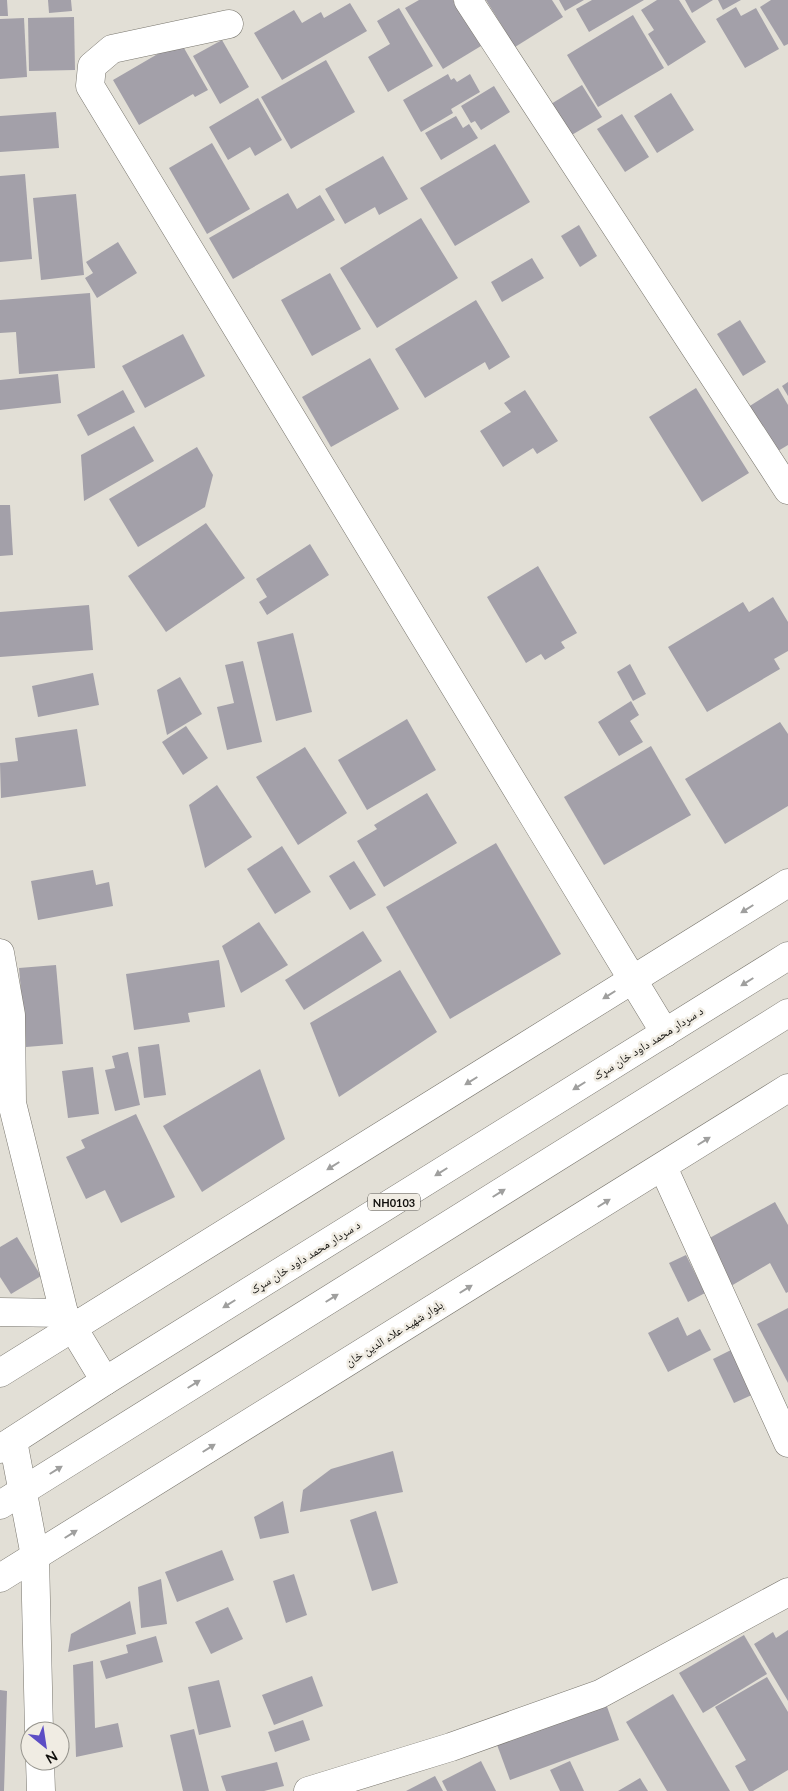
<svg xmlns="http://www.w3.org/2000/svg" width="788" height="1791" viewBox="0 0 788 1791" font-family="Lato,'Noto Naskh Arabic',sans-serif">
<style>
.building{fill:#a3a0a9}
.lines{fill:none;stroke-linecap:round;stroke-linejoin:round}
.minor-casing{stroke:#79766e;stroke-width:29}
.highway-casing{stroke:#79766e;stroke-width:29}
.minor{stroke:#fff;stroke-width:28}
.highway{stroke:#fff;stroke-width:28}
.oneway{fill:#9f9f9e}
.labels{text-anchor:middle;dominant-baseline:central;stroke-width:5;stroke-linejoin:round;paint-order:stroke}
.shield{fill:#f0ece3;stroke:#53514c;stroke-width:1}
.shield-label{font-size:11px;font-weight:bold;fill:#100f0c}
.street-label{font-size:12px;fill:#100f0c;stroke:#f0ece3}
</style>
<rect width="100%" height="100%" fill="#e2dfd6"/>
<g class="building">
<polygon points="0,0 7,0 8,16 0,16"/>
<polygon points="48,0 71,0 72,11 49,13"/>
<polygon points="419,0 453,0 481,46 443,69 405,8"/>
<polygon points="486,0 552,0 563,17 515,47"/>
<polygon points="559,0 584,0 565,11"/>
<polygon points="592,0 644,0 589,32 576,9"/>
<polygon points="657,0 679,0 706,42 668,66 648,34 654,30 641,10"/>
<polygon points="685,0 713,0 692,13"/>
<polygon points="718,0 741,0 723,10"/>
<polygon points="771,0 788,0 788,44 784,46 760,7"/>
<polygon points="350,3 367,31 282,80 254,33 294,10 302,23 321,12 324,18"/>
<polygon points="736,7 741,16 756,8 779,49 745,68 716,19"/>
<polygon points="399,8 433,66 388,92 368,57 390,44 377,21"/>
<polygon points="633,15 664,68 598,107 567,55"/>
<polygon points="74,17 75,70 29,71 28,18"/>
<polygon points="24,18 27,77 0,79 0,19"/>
<polygon points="222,40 249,87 220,104 193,56"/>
<polygon points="180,41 208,90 195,97 193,94 139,125 113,80"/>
<polygon points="326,60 355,112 291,149 261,97"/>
<polygon points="448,74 451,80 454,78 457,82 470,74 480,92 451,109 453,113 421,132 403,100"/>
<polygon points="582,85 602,117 570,136 551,104"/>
<polygon points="494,86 510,112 481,130 475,121 471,123 461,106"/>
<polygon points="671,93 694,130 657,153 634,116"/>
<polygon points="258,98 282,140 255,156 250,147 228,160 209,127"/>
<polygon points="56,112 59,148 0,152 0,116"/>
<polygon points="622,114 649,157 625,172 597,129"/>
<polygon points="456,116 463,128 469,124 478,138 441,160 425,133"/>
<polygon points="212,143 250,209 207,234 169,168"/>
<polygon points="495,144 530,202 455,246 420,188"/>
<polygon points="383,156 408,199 379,215 375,207 345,224 325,189"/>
<polygon points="25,174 32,259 0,262 0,176"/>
<polygon points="288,193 297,209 320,195 335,220 233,279 209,238"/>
<polygon points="76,194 84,275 41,280 33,198"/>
<polygon points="421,218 458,278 377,328 340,268"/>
<polygon points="579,225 597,256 580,267 561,236"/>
<polygon points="118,242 137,273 97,298 85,278 93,273 86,262"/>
<polygon points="532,258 544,278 502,302 491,282"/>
<polygon points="330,273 361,329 312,356 281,300"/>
<polygon points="90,293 95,368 19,374 16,332 0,333 0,300"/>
<polygon points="476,300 510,357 489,370 485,362 425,398 395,349"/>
<polygon points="740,320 766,362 743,376 717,334"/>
<polygon points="183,334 205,376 145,408 122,366"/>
<polygon points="370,358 399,409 331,447 302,397"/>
<polygon points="58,374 61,403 0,410 0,380"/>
<polygon points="788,382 788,396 782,386"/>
<polygon points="696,388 749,473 702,502 649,417"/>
<polygon points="778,388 788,405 788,445 773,454 745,409"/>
<polygon points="123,390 135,412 88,436 77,415"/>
<polygon points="525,390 558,441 537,454 533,448 503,467 480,431 511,412 504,403"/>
<polygon points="134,426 154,461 84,501 81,455"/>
<polygon points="197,447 213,475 205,507 138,547 109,499"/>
<polygon points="0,505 10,505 13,555 0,556"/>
<polygon points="206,523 245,578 166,632 128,576"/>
<polygon points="310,544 329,575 267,615 259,602 267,597 256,579"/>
<polygon points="538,566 577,633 561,642 565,648 545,660 541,654 526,663 487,597"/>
<polygon points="773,597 788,622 788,651 774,659 780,669 707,712 668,647 743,602 749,612"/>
<polygon points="89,605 93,650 0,657 0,612"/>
<polygon points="293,633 312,712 276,721 257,642"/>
<polygon points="243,661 262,742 227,750 217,707 234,703 225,665"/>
<polygon points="630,664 646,694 633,701 617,672"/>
<polygon points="93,673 99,705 38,717 32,686"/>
<polygon points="180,677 202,714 167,735 157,690"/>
<polygon points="631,701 639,715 630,721 643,742 619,756 598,722"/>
<polygon points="407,719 436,770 367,810 338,760"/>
<polygon points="780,722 788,734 788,806 725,844 685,779"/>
<polygon points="186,726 208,758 183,775 162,742"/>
<polygon points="77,729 86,786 1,798 0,763 18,761 15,738"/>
<polygon points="651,746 691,815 604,865 564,797"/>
<polygon points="305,747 347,813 298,845 256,777"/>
<polygon points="217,785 252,837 205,868 189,805"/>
<polygon points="427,793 457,843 384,887 357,841 377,829 374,825"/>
<polygon points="496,843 561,954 450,1019 386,907"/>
<polygon points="282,846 311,892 275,914 247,869"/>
<polygon points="354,861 376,895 350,910 329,876"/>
<polygon points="93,870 96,885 109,882 113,906 38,920 31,881"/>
<polygon points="259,922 288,965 241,993 222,946"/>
<polygon points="363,931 382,961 304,1010 285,980"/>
<polygon points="219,960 225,1007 188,1013 190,1022 134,1030 126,974"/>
<polygon points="56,965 63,1044 26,1047 19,968"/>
<polygon points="400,970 437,1032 339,1097 310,1023"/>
<polygon points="159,1044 166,1095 144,1098 138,1047"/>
<polygon points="128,1052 140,1105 115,1111 105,1070 115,1068 112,1056"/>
<polygon points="93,1067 99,1114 68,1118 62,1071"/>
<polygon points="260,1069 285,1139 202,1192 163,1126"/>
<polygon points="136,1114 175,1197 121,1223 105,1190 86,1199 66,1157 85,1148 81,1140"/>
<polygon points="775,1202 788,1225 788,1292 786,1293 770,1263 731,1286 706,1240"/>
<polygon points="17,1237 41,1276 11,1294 0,1277 0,1247"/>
<polygon points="686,1255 705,1293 688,1302 669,1263"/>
<polygon points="788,1308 788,1383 757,1324"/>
<polygon points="678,1317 687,1336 700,1329 711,1350 668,1372 648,1333"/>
<polygon points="733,1349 754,1394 734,1403 713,1359"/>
<polygon points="393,1451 403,1492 300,1512 303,1490 331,1469"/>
<polygon points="283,1501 289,1533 260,1539 254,1517"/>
<polygon points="376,1511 398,1583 372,1591 350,1520"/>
<polygon points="222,1550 234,1580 177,1602 165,1572"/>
<polygon points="294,1574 307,1615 286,1623 273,1581"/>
<polygon points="161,1579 167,1624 141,1628 138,1587"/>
<polygon points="130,1601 136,1634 68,1652 71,1634"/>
<polygon points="228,1607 243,1639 211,1654 195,1622"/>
<polygon points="788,1630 788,1701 754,1644 773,1632 776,1638"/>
<polygon points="744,1635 767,1674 703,1713 679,1673"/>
<polygon points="156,1636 163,1662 106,1679 100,1661 128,1653 126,1645"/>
<polygon points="93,1661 95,1728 118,1723 123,1747 76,1757 73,1665"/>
<polygon points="312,1676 323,1706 274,1725 262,1695"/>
<polygon points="767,1677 788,1712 788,1770 753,1791 749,1791 735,1766 746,1760 715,1707"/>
<polygon points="219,1680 231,1727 199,1735 188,1687"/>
<polygon points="0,1690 7,1691 4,1791 0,1791"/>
<polygon points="673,1694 730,1791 667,1791 626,1722"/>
<polygon points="605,1701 619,1740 510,1780 496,1742"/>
<polygon points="303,1720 310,1740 275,1752 268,1732"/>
<polygon points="194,1729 209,1791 183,1791 170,1735"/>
<polygon points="481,1761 496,1791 447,1791 442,1781"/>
<polygon points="570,1761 584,1791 560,1791 550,1770"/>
<polygon points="277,1762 284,1786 264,1791 226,1791 221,1776"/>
<polygon points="435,1776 443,1791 406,1791"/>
<polygon points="640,1778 648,1791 618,1791"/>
</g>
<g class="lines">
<defs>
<g id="minor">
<polyline points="468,0 788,490"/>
<polyline points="229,24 112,49 92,66 90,86 665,1033"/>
<polyline points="0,953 11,1015 12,1103 64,1313"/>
<polyline points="663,1167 788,1443"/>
<polyline points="0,1312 64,1313 105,1381"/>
<polyline points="0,1373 788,883"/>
<polyline points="13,1441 35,1556 39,1731"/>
<polyline points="0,1578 788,1088"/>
<polyline points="40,1761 41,1791"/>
<polyline points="308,1791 451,1747 600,1694 788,1592"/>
</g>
<g id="highway">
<polyline points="0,1449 105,1381 788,956"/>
<polyline points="0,1505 788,1013"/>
</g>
</defs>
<use href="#minor" class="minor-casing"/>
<use href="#highway" class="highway-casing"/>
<use href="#minor" class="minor"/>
<use href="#highway" class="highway"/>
</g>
<defs><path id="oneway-solid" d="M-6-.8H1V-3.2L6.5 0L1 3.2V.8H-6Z" transform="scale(1.25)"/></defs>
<g class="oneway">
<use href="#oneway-solid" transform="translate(747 909) rotate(148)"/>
<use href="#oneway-solid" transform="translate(747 982) rotate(148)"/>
<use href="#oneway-solid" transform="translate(609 995) rotate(148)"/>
<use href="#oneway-solid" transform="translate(471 1081) rotate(148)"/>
<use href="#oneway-solid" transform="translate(579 1086) rotate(148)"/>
<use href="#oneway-solid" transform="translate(704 1141) rotate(-32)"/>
<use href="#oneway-solid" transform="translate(333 1166) rotate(148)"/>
<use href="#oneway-solid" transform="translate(441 1172) rotate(148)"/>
<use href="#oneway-solid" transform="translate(499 1193) rotate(-32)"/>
<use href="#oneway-solid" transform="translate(604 1203) rotate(-32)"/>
<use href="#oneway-solid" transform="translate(466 1289) rotate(-32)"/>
<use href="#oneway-solid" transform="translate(332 1298) rotate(-32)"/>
<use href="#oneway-solid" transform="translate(229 1304) rotate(148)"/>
<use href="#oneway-solid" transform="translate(194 1384) rotate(-32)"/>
<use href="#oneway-solid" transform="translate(209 1448) rotate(-32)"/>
<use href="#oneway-solid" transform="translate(56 1470) rotate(-32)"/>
<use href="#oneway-solid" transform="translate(71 1534) rotate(-32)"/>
</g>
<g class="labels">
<rect class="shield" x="368" y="1193.5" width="52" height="17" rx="4"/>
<g class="shield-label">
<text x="394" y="1202">NH0103</text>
</g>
<g class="street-label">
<text transform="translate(648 1043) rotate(-32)">د سردار محمد داود خان سړک</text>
<text transform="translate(305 1257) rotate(-32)">د سردار محمد داود خان سړک</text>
<text transform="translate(394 1333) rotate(-32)">بلوار شهید علاء الدین خان</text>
</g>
</g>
<g transform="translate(45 1746) rotate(150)"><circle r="24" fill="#f0ece3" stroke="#96948d"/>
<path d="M0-4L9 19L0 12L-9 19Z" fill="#5c4dc5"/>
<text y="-8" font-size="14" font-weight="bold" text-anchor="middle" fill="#100f0c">N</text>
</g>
</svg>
